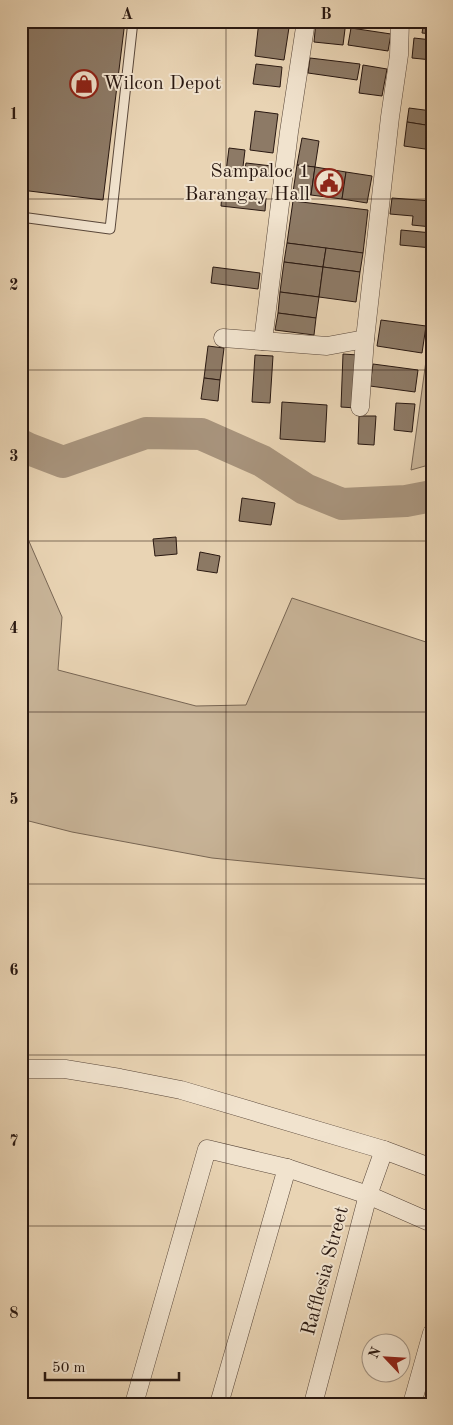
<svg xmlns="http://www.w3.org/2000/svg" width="453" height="1425" viewBox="0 0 453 1425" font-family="'Old Standard TT',serif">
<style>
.green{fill:#c8b498;stroke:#786654}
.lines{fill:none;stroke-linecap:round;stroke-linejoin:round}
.river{stroke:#a8947d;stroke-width:32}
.building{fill:#8d7a66;stroke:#291811}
.lane-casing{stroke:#59473a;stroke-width:11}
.street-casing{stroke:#59473a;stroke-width:19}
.lane{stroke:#f1e3ce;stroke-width:9}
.street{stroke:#f1e3ce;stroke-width:18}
.grid{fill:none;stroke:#291811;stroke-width:1;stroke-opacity:0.55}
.labels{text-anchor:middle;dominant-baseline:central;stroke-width:4;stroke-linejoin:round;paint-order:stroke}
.poi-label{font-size:20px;fill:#291811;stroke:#f1e3ce;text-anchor:start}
.street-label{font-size:20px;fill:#291811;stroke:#f1e3ce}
.neatline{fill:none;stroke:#291811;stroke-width:2}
.grid-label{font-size:16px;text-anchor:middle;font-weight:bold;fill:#291811}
</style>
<rect width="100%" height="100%" fill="#e9d4b4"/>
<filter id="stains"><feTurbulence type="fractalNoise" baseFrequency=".004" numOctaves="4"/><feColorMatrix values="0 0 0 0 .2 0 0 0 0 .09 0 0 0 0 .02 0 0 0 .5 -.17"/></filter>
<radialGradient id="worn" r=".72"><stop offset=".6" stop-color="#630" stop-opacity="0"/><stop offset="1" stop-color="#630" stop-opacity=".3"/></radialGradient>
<g class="green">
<polygon points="432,317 432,464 411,470"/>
<polygon points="21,523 62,617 58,670 196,706 246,705 292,598 432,644 432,878 426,879 212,858 72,832 21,819"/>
</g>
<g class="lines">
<polyline class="river" points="21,445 29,449 63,462 146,433 201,434 262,461 305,489 342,504 406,501 432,496"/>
</g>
<g class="building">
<polygon points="26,21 125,21 103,200 21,190 21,55"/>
<polygon points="259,21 290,21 284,60 255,56"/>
<polygon points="316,21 346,21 343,45 314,42"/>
<polygon points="424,21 432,21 432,34 422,33"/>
<polygon points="351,28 391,34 388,51 348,45"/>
<polygon points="414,38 432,40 432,60 412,58"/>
<polygon points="310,58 360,64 357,80 308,73"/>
<polygon points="256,64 282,67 280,87 253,84"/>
<polygon points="363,65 387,69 382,96 359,93"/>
<polygon points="409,108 432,111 432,126 407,122"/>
<polygon points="255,111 278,114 273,153 250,150"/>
<polygon points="407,122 432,126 432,150 404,146"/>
<polygon points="302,138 319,141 315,167 297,165"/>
<polygon points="229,148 245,150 242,175 226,172"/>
<polygon points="246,163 272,166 270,178 244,175"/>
<polygon points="297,165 315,167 311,195 293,192"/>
<polygon points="315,167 346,172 342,199 311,195"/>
<polygon points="346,172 372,176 367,203 342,199"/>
<polygon points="222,193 266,198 265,211 221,206"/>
<polygon points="392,198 432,201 432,227 412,225 413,216 390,214"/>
<polygon points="293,201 368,210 363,253 287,243"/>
<polygon points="401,230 432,233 432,248 400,245"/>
<polygon points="287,243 326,248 323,267 284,262"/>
<polygon points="326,248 363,253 360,272 323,267"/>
<polygon points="284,262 323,267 319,297 280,292"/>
<polygon points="213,267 260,273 258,289 211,283"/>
<polygon points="323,267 360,272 356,302 319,297"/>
<polygon points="280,292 319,297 316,318 278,313"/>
<polygon points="278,313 316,318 314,335 275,330"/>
<polygon points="381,320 426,326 422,353 377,346"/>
<polygon points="208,346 224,348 220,380 204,378"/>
<polygon points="343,354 358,355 356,408 341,407"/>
<polygon points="255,355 273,356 270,403 252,402"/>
<polygon points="373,364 418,370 415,392 370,386"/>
<polygon points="204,378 220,380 218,401 201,399"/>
<polygon points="282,402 327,405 325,442 280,439"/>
<polygon points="396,403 415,404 412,432 394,430"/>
<polygon points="359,416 376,416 374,445 358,444"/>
<polygon points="242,498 275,503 271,525 239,521"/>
<polygon points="176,537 177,554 155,556 153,539"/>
<polygon points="200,552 220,556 217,573 197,570"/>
</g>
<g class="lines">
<defs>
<polyline id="lane" points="21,217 110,229 133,21"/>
<g id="street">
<polyline points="223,338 327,346 365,339"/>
<polyline points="263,341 289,132 306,21"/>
<polyline points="360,407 365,339 390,117 399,55 400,21"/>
<polyline points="21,1069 65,1069 120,1078 181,1090 384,1150 432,1168"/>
<polyline points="134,1404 207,1149 287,1168 368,1195 432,1223"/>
<polyline points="219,1404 287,1168"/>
<polyline points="313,1404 368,1195 384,1150"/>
<polyline points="412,1404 432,1333"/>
</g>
</defs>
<use href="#lane" class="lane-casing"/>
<use href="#street" class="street-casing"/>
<use href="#lane" class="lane"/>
<use href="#street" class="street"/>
</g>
<path class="grid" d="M226,21v1383M21,199h411M21,370h411M21,541h411M21,712h411M21,884h411M21,1055h411M21,1226h411"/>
<defs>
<symbol id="shop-ring" viewBox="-11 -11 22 22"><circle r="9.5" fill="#f1e3ce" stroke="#8f2418" stroke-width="1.5"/><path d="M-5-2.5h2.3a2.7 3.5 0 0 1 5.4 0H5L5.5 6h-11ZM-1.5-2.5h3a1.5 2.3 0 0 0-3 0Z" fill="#8f2418"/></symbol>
<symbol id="civic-ring" viewBox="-11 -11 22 22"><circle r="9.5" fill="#f1e3ce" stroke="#8f2418" stroke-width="1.5"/><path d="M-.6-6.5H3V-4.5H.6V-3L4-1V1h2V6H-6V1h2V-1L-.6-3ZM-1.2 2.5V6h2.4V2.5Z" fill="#8f2418"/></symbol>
</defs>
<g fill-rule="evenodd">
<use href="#shop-ring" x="68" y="68" width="32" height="32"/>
<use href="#civic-ring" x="313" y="167" width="32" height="32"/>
</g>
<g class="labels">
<g class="poi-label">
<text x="103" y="84">Wilcon Depot</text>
<text x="310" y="172" text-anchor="end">Sampaloc 1<tspan x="310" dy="23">Barangay Hall</tspan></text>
</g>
<g class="street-label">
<text transform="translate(326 1271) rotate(-75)">Rafflesia Street</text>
</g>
</g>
<rect width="453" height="1425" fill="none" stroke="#e9d4b4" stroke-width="55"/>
<g transform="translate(386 1358) rotate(295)"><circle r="24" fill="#f1e3ce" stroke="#a19282"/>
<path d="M0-4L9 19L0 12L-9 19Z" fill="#8f2418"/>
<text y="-8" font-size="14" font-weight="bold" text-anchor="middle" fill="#291811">N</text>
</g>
<path d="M45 1372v8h134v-8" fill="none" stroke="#291811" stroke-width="2.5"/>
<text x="52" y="1372" font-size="15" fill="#291811" stroke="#f1e3ce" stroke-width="4" paint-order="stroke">50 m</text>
<rect x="28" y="28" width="398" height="1370" class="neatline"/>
<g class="grid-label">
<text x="127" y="19">A</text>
<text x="326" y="19">B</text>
<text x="14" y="119">1</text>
<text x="14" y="290">2</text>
<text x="14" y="461">3</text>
<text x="14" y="633">4</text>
<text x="14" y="804">5</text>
<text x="14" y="975">6</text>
<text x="14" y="1146">7</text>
<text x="14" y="1318">8</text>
</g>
<rect width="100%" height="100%" filter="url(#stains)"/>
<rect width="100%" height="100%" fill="url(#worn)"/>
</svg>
